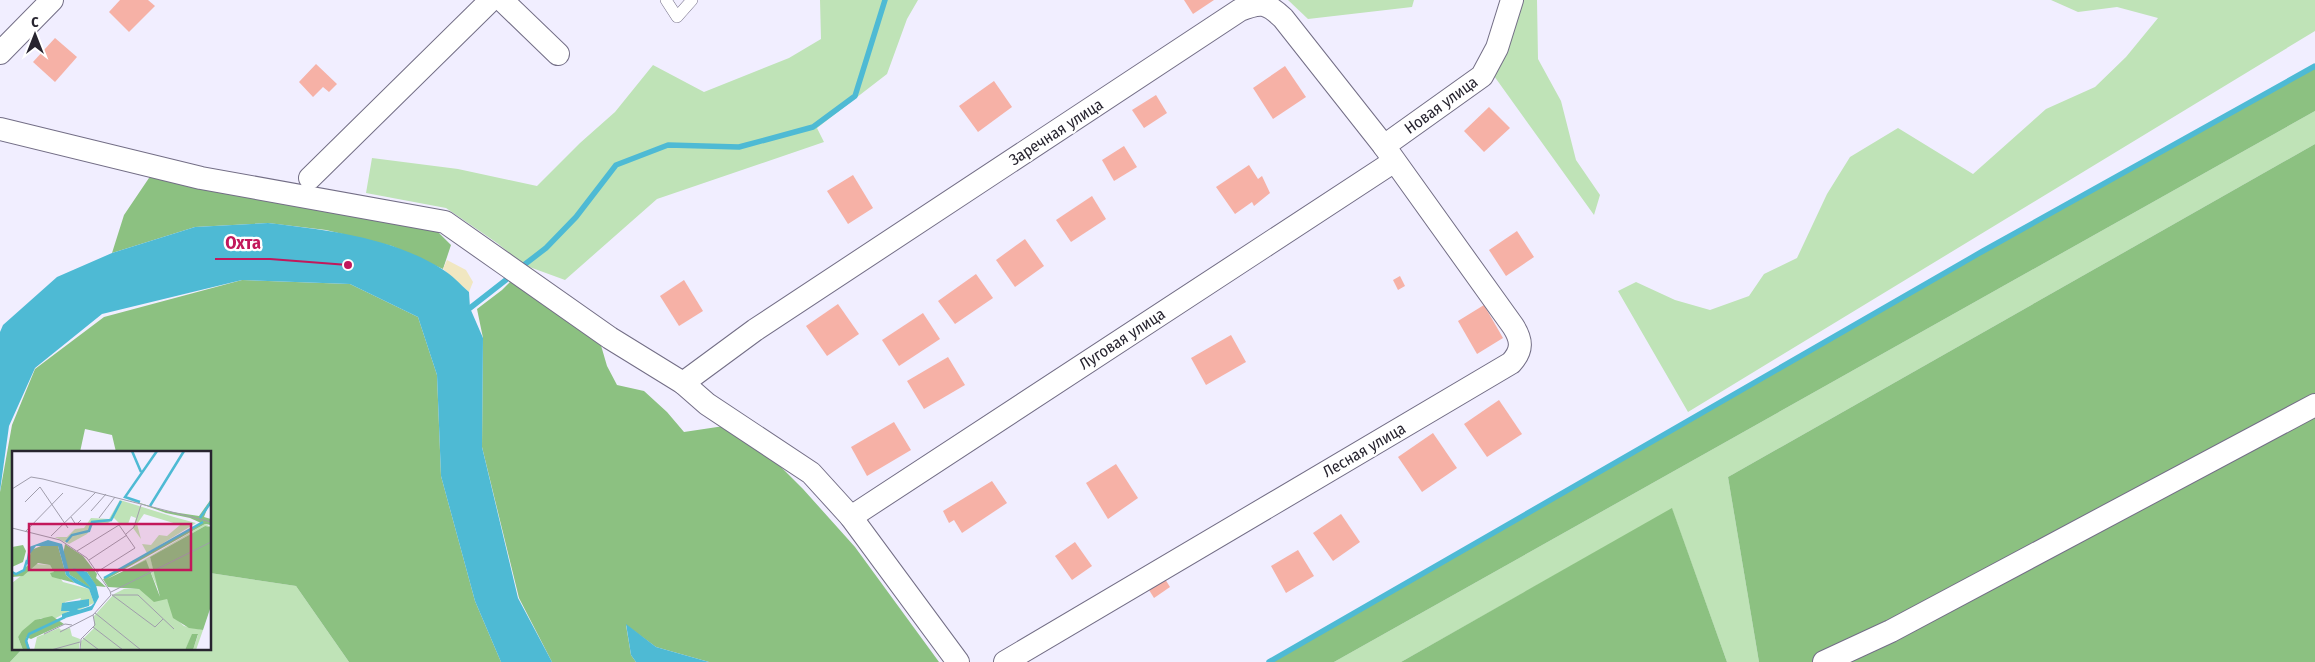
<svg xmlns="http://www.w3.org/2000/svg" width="2315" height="662" viewBox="0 0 2315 662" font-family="'Fira Sans Condensed',sans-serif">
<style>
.green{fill:#bfe3b7}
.forest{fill:#8cc181}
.sand{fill:#f1e7c1}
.water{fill:#4ebad4}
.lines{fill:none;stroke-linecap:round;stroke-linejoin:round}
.stream{stroke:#4ebad4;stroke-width:5.5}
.building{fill:#f6b1a6}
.lane-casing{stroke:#736e86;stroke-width:12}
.street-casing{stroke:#736e86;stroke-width:24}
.lane{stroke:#fff;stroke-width:11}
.street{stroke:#fff;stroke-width:22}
.labels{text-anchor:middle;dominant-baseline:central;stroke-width:4.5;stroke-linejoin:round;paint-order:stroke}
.street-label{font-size:16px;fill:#27242f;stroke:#fff}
.inset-river{fill:none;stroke:#4ebad4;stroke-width:2.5}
.inset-road{fill:none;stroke:#a09dac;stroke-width:1}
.view{fill:#c2185b;fill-opacity:0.15;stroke:#c2185b;stroke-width:2.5}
.inset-edge{fill:none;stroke:#27242f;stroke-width:2.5}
.leader{fill:none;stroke:#c2185b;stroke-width:2}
.callout-dot{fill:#c2185b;stroke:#fff;stroke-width:2}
.callout-label{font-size:18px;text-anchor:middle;font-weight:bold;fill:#c2185b;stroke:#fff;stroke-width:4.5;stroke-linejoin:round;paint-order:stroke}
</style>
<rect width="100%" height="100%" fill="#f1eeff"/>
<g class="green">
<polygon points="820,0 918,0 907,19 887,74 817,128 824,142 657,199 565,280 524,265 497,243 446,208 366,193 372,158 458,169 537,186 580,143 615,112 653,65 704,92 789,58 821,39"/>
<polygon points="1288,0 1414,0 1412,7 1308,19"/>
<polygon points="1502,0 1537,0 1538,59 1561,101 1576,160 1600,195 1594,215 1484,62"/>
<polygon points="2051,0 2315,0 2315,31 1688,412 1618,291 1636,282 1675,300 1710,310 1749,296 1764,274 1797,258 1827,194 1850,157 1898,128 1973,174 2046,109 2095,87 2126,57 2158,18 2117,7 2078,12"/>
<polygon points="2315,111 2315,144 1728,477 1759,662 1727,662 1672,509 1401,662 1334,662"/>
<polygon points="210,573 296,586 349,662 10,662 23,648 210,648"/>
</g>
<g class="forest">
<polygon points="2315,66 2315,111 1334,662 1269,662 1983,251"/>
<polygon points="2315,144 2315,662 1759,662 1728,477"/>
<polygon points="151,175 436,230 451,245 443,269 392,246 326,230 268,223 195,227 112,253 124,215"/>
<polygon points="242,280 350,284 418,317 437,375 441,476 475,601 501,662 349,662 296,586 210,573 210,452 116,452 112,435 85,429 80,452 14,452 14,648 23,648 10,662 0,662 0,492 12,425 35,369 104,317"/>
<polygon points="512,280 600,342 607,366 617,385 644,391 667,412 684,432 724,426 777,463 803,489 855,547 939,662 709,662 656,647 626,625 631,655 636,662 552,662 519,598 482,447 483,338 477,309 502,290"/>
<polygon points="1672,508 1727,662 1401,662"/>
</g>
<polygon class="sand" points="447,260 466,270 473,282 469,292 443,269"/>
<g class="water">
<path d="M268,223c59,7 123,14 174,46 10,6 18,15 27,23l1,16 13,30 -1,109 36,151 34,64h-51l-26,-61 -34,-125 -4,-101 -19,-58 -68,-33 -108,-4 -140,34 -67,54 -26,58 -9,65v-159l3,-7 54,-48 55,-24 83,-26z"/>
<polygon points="626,624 656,647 709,662 636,662 631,655"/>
</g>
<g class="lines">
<g class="stream">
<polyline points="520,268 546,248 576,217 616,165 668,145 739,147 813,127 855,96 885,0"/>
<polyline points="470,308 511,276"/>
<polyline points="1269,662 1983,251 2315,66"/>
</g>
</g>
<g class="building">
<polygon points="120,0 148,0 155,6 129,32 109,12"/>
<polygon points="1184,0 1214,0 1193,14"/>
<polygon points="55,38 77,57 55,82 33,62"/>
<polygon points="316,64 337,84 329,92 323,87 313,97 299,82"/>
<polygon points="1285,66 1306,97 1273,119 1253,88"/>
<polygon points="994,81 1012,107 978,132 959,106"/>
<polygon points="1156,95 1167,113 1144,128 1132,110"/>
<polygon points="1489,107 1510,128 1484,152 1464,131"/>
<polygon points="1124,146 1137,167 1114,181 1102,160"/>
<polygon points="1249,165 1258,179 1262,176 1270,193 1254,206 1252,202 1235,214 1216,187"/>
<polygon points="853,175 873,208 848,224 827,191"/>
<polygon points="1092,196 1106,219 1071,242 1056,220"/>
<polygon points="1517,231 1534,257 1506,276 1489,250"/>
<polygon points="1025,239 1044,266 1015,287 996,260"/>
<polygon points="976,274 993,298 955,324 938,301"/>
<polygon points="1400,276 1405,286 1398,290 1393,280"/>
<polygon points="684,280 703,311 679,326 660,296"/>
<polygon points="838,304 859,334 827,356 806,326"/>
<polygon points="1484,305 1503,338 1477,354 1458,321"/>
<polygon points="923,313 940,339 899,366 882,340"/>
<polygon points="1231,335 1246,362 1206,385 1191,358"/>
<polygon points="948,357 965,385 924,409 907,381"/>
<polygon points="1499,400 1522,434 1487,457 1464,424"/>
<polygon points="894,422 911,450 867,476 851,447"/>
<polygon points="1433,433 1457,468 1422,492 1398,457"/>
<polygon points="1116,464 1138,498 1108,519 1086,483"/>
<polygon points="992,481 1007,503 962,533 954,520 949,523 943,511"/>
<polygon points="1341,514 1360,542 1333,561 1313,533"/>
<polygon points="1075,542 1092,566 1072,580 1055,556"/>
<polygon points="1298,550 1314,576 1286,593 1271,566"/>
<polygon points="1165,579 1170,587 1154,598 1149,590"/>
</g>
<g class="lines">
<defs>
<polyline id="lane" points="666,0 677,17 692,0"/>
<g id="street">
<polyline points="502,0 558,54"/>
<polyline points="0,53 52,0"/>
<polyline points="0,129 201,178 445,222 610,338 683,383 707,404 811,473 851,517 958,662"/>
<polyline points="1384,146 1482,76 1497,48 1512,0"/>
<polyline points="310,178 491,0"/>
<path d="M683,383l72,-53 485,-320c21,-8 26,-8 43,8l101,128 129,180c9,14 10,24 -2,37l-506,299"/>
<polyline points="851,517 1393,162"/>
<polyline points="1824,662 1891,631 2315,405"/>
</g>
</defs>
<use href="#lane" class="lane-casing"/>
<use href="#street" class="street-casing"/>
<use href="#lane" class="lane"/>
<use href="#street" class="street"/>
</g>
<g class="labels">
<g class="street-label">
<text transform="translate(1441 105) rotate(-36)">Новая улица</text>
<text transform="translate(1056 132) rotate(-33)">Заречная улица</text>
<text transform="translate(1122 339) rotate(-33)">Луговая улица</text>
<text transform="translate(1364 450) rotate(-30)">Лесная улица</text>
</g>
</g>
<g transform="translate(12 451)">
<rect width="199" height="199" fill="#f1eeff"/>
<path d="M108,49l54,17 22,6 -49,30 -5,-9 9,1 8,-10 8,1 13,-11 -36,-11 -7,10 4,15 -8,-11 3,-10 -5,-2 -3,8 -7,1 -7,-7 -6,5h-14l-7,11 -18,10 -14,-7h12l8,-8 9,-1 7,-10 18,1zM193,73l6,3 -6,-1 -55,31 11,39 -10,-23 -43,8zM24,113l14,1 13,17 26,7 5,14 -15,7 -2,-1 4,-11 -16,4 -4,9h8l-13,7h-15l-11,7 -12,12 5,13h-11v-67zM112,138h15l28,10 8,19 9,8 19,4 -7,20h-3l5,-15 -5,-1 -8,16h-104v-9l13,-13v-12l20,-22zM47,177l2,2 9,-2 2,8 8,3 -1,11h-45l3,-13z" fill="#bfe3b7"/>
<path d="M115,48l39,12 33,5 12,-17 -7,18 7,2v6l-6,-1 -98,55 39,-19 14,37 -10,-40 55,-31 6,1v79l-8,24 -14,-2 -16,-10 -6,-19 -13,3 -15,-13 -31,-2 -5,-8 98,-56 -11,-5 -24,-5zM34,93l12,2 8,29 9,8 -23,-6 -2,-4 4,-1 -4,-7 -12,-2 -15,13 -11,1v-4h8l8,-8 3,-15zM53,93l18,12 14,18 -1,4 10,9 -10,-1 -9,-14 -12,-3 18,21 -23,-15 -7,-20zM11,94l3,6 -3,11 -11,5v-20zM40,165l12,8 -33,15 -5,-2 4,13h-7l-5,-13 4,-6 13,-11zM180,183h6l-5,16h-8z" fill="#8cc181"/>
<path d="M36,89l14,4 8,31 21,13 -18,-20 14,4 9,13 3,12 -7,13 -30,9v-5l8,-3h-9l1,-8 27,-4v7l-12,3 2,1 12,-4 3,-3 -5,-14 -14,-6 -9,-8 -8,-29h-22l-6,8 -2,11 -2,-2 3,-16z" fill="#4ebad4"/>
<path class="inset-river" d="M120,0l9,21M128,51l-15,-5 32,-46M138,55l34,-55M188,67l11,-16M54,91l6,-7 17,-4 3,-9 19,-2 10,-19M0,121l4,2 8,-4 3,-10M92,127l99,-56M17,199l-3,-9 3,-7 36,-17"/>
<path class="inset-road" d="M0,38l19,-12 12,2 168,43M13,51l15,-15 28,41M79,60l15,-17M59,66l5,8 5,-5M87,67l16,-21M0,77l48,12 27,18 23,33 1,4 -18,20 -33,17M13,81l38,-39M114,83l8,-7 7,-22M39,85l45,-44M65,100l42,-26 16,23 -38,24M77,109l38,-25M99,141l100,-50M83,162l46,37M151,168l-8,8 -43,-32h26l36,34M81,176l30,23M32,183l21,-10 7,1M71,187l16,12M39,199l29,-8M68,199l1,-11 14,-14 -2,-10"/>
<path class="view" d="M17,73h162v46h-162z"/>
<rect width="199" height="199" class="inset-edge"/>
</g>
<path class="leader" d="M348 265L270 259H215"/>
<circle class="callout-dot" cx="348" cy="265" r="5"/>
<g class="callout-label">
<text x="243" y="249">Охта</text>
</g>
<g transform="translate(35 35)" stroke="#ffffff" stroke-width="4" paint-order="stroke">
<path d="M0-4L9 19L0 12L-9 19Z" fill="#27242f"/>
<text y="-8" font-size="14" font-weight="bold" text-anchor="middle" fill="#27242f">С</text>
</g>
</svg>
